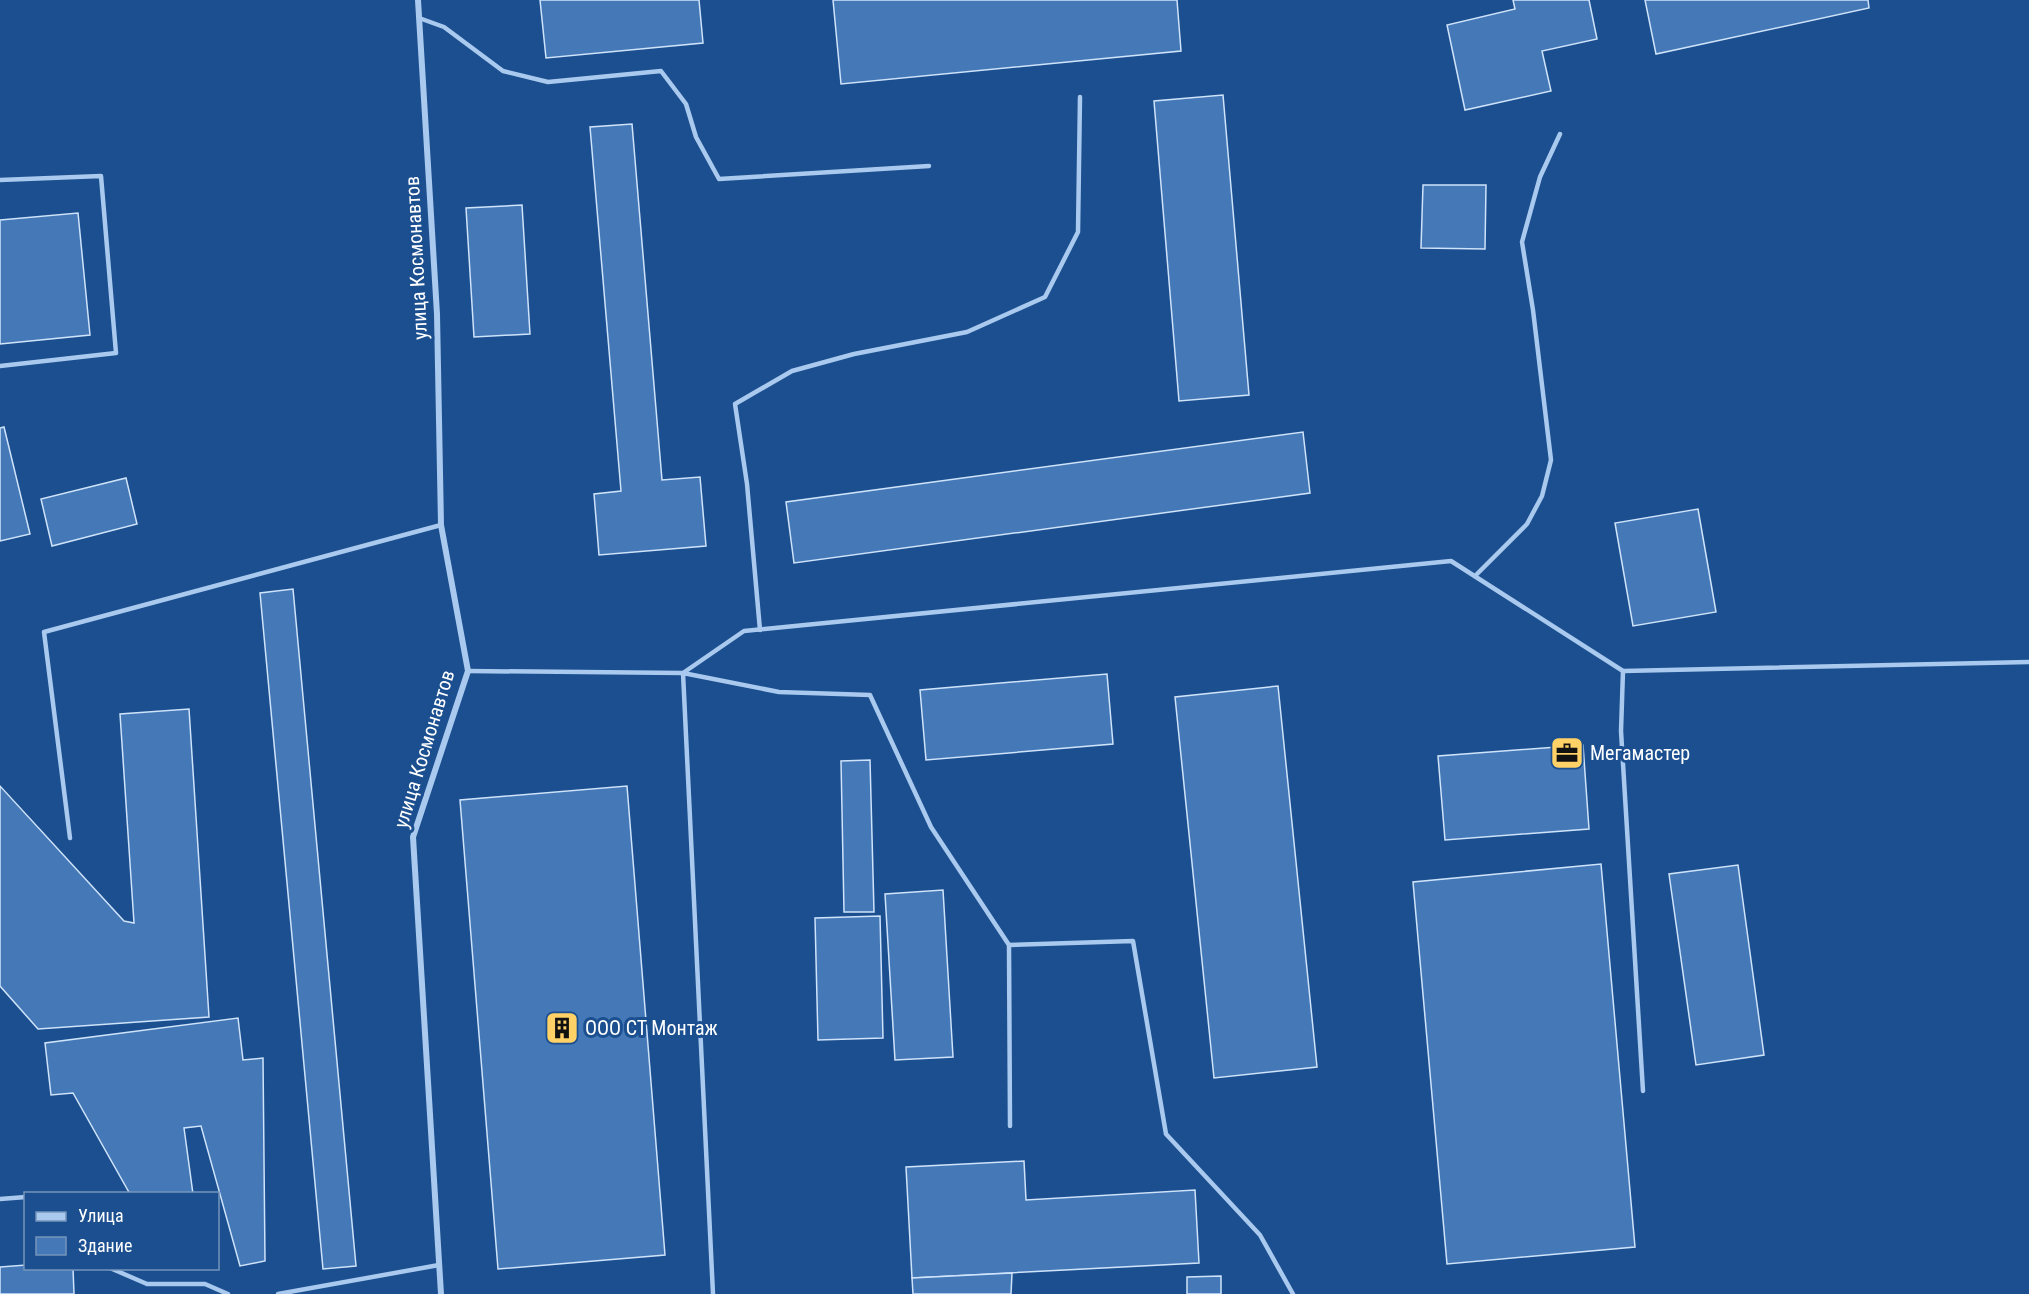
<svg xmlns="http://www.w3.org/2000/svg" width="2029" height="1294" viewBox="0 0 2029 1294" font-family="'Roboto Condensed',sans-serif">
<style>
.building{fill:#4478b7;stroke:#cfe3fa;stroke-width:1.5}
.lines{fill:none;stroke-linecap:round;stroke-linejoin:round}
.lane{stroke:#a9c9ee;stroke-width:4.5}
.street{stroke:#a9c9ee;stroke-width:6}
.labels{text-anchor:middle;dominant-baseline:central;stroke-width:6;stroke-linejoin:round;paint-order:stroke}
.street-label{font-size:20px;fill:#fff;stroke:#1b4f8f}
.poi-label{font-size:20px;fill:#fff;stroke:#1b4f8f;text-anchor:start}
</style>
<rect width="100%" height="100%" fill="#1b4f8f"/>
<g class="building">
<polygon points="540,0 699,0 703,43 546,58"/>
<polygon points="833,0 1177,0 1181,51 841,84"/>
<polygon points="1513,0 1589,0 1597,39 1542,51 1551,91 1465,110 1447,25 1515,9"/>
<polygon points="1645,0 1868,0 1869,8 1656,54"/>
<polygon points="1223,95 1249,395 1179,401 1154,101"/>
<polygon points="632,124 662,480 700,477 706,546 599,555 594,494 621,491 590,127"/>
<polygon points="1423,185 1486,185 1485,249 1421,248"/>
<polygon points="522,205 530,334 474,337 466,208"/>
<polygon points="78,213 90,335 0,344 0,220"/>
<polygon points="4,427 30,534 0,541 0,428"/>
<polygon points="1303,432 1310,493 794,563 786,502"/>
<polygon points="126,478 137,524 52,546 41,499"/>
<polygon points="1698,509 1716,612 1633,626 1615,523"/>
<polygon points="293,589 356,1266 323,1269 260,593"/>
<polygon points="1107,674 1113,744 926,760 920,690"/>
<polygon points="1278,686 1317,1067 1214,1078 1175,697"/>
<polygon points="189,709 209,1017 38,1029 0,986 0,786 124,921 134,923 120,714"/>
<polygon points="1583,745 1589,829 1445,840 1438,756"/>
<polygon points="870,760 874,912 844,912 841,761"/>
<polygon points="627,786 665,1255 498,1269 460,800"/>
<polygon points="1601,864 1635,1247 1447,1264 1413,882"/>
<polygon points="1738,865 1764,1055 1696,1065 1669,874"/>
<polygon points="943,890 953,1057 895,1060 885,894"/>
<polygon points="880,916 883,1038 818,1040 815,918"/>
<polygon points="238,1018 243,1060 263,1058 265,1261 240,1266 201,1126 184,1128 193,1194 130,1194 73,1093 51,1095 45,1043"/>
<polygon points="1024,1161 1026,1200 1195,1190 1199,1263 912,1278 906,1167"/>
<polygon points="26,1265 26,1268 73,1268 74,1294 0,1294 0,1267"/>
<polygon points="1012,1273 1011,1294 913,1294 912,1278"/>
<polygon points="1221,1276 1221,1294 1187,1294 1187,1277"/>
</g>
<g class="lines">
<g class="lane">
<polyline points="419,18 444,27 503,71 548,82 661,71 686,104 696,137 719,179 929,166"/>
<polyline points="0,180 101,176 116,353 0,366"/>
<polyline points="1475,576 1527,524 1542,496 1551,460 1533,310 1522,242 1540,177 1560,134"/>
<polyline points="760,630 747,484 735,404 792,371 854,354 967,332 1045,297 1078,232 1080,97"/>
<polyline points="468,671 683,673 744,631 1451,561 1623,671 2029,662"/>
<polyline points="1623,671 1621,731 1643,1091"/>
<polyline points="70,838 44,632 441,525"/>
<polyline points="1009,945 1133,941 1166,1134 1260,1235 1293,1294"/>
<polyline points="0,1199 26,1197"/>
<polyline points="110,1268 147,1284 205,1284 228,1294"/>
<polyline points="278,1294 439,1265"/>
<polyline points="713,1294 683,673 779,692 870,695 931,827 1009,945 1010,1126"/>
</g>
<polyline class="street" points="418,0 437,314 441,525 468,671 413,837 441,1294"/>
</g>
<defs>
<symbol id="office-square" viewBox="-11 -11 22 22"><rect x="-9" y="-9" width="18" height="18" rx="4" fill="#ffd166" stroke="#1b4f8f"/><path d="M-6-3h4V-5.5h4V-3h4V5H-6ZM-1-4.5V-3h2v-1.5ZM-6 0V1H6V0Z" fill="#111"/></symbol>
<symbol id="building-square" viewBox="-11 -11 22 22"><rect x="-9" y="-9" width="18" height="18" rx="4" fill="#ffd166" stroke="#1b4f8f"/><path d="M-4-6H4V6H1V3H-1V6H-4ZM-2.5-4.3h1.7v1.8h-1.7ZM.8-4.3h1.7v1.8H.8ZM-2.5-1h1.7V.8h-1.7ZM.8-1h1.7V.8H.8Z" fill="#111"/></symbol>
</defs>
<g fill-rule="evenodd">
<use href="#office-square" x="1548" y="734" width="38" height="38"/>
<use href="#building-square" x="543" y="1009" width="38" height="38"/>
</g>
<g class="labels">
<g class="street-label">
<text transform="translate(416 258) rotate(-93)">улица Космонавтов</text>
<text transform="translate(424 749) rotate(-73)">улица Космонавтов</text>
</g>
<g class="poi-label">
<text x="1590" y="753">Мегамастер</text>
<text x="585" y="1028">ООО СТ Монтаж</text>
</g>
</g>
<rect x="24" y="1192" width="195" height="78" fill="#1b4f8f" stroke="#7695bc" stroke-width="1.5"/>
<rect x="36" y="1212" width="30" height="9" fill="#a9c9ee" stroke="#7695bc" stroke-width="1.5"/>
<text x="78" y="1222" font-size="18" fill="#ffffff">Улица</text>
<rect x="36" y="1237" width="30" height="18" fill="#4478b7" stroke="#7695bc" stroke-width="1.5"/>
<text x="78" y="1252" font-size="18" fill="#ffffff">Здание</text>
</svg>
